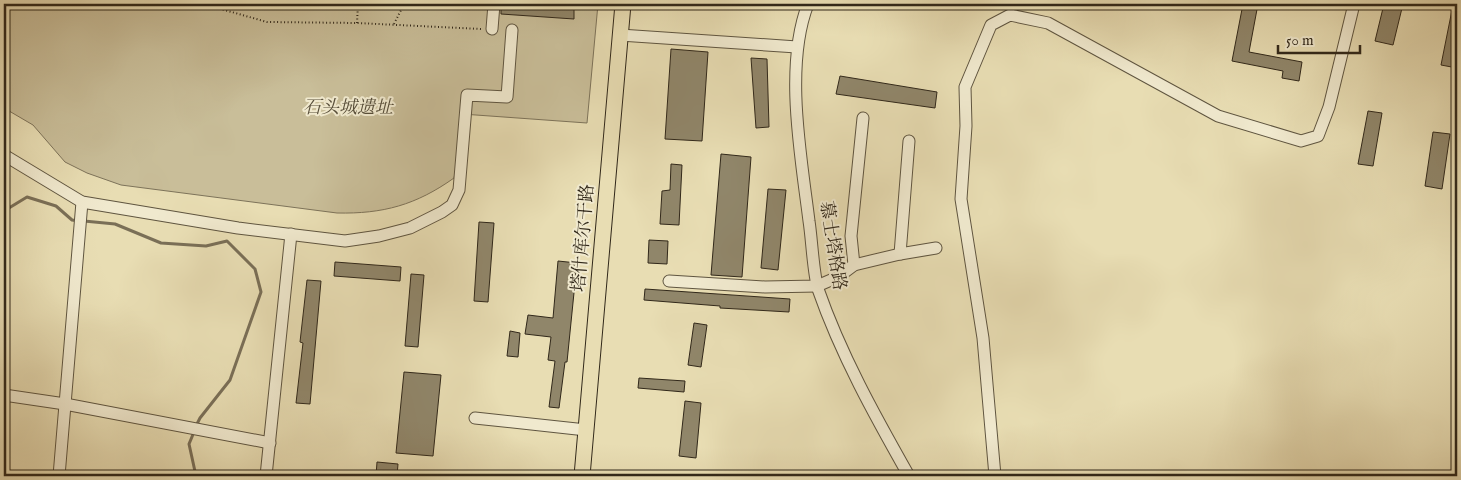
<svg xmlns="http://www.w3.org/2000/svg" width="1461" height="480" viewBox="0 0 1461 480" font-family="'IM FELL English','Noto Serif SC',serif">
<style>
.green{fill:#c9be99;stroke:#7d735a}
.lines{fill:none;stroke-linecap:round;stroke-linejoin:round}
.stream{stroke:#7a6f57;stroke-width:3}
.building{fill:#90866a;stroke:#31281a}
.minor-casing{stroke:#5f5540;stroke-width:13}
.major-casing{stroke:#31281a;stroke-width:17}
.path{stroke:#31281a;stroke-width:2;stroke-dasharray:1 2.5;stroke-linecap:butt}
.minor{stroke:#f0e9ce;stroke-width:11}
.major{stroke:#e8ddb3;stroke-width:15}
.labels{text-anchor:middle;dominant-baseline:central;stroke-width:4;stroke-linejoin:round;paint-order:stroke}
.park-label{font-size:18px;font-style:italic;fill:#574e3a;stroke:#f0e9ce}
.street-label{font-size:18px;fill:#31281a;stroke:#f0e9ce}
</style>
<rect width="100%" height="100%" fill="#e8ddb3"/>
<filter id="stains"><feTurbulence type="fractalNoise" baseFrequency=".004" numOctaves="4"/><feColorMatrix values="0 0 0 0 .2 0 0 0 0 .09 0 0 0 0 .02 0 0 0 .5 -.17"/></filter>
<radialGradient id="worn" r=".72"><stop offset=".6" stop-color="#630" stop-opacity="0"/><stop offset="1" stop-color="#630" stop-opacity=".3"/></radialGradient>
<path class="green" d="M4,4h594l-11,119 -125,-9 -3,38 -5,26c-38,27 -71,36 -117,35l-216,-28 -34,-12 -22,-11 -32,-37 -29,-17z"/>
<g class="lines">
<g class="stream">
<polyline points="4,211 27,197 56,206 72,220 78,221"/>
<polyline points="84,221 115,224 161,243 206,246 227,241 255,269 261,292 230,380 200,418 196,426"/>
<polyline points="194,432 189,444 196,476"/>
</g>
</g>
<g class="building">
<polygon points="501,4 574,4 574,19 501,14"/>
<polygon points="1243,4 1258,4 1249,52 1302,62 1299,81 1282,78 1283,71 1232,61"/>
<polygon points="1384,4 1403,4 1393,45 1375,41"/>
<polygon points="1453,5 1457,6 1457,68 1441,65"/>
<polygon points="671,49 708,52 702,141 665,139"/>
<polygon points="751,58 767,59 769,127 756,128"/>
<polygon points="840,76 937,92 935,108 836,94"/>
<polygon points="1368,111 1382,113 1373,166 1358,164"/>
<polygon points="1433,132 1450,134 1442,189 1425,186"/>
<polygon points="721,154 751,157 742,277 711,275"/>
<polygon points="671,164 682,165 679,225 660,224 662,191 670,190"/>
<polygon points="768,189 786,190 778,270 761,268"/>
<polygon points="479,222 494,223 488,302 474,301"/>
<polygon points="649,240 668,241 667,264 648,263"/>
<polygon points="558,261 577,263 567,362 565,362 559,408 549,407 555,361 548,360 551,337 525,334 528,315 553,318"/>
<polygon points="335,262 401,267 400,281 334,276"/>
<polygon points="411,274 424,275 418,347 405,346"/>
<polygon points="307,280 321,281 310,404 296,403 303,343 300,342"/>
<polygon points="645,289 790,299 789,312 720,308 720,306 644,300"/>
<polygon points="694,323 707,325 701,367 688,365"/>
<polygon points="510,331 520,333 518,357 507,356"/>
<polygon points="404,372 441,375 433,456 396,453"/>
<polygon points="639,378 685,381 684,392 638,388"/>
<polygon points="685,401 701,403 696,458 679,456"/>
<polygon points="377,462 398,464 397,476 376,476"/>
</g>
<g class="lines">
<defs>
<g id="minor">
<path d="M808,4c-24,62 -7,152 1,217 3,19 4,51 9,68 23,66 57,127 91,187"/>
<polyline points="492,29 494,4"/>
<polyline points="620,35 797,47"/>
<polyline points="4,155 82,202 238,228 345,241 379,236 410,228 442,212 452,205 459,190 467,95 507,97 512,30"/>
<polyline points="900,254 909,141"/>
<polyline points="854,265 851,236 863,118"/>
<polyline points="669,281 765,287 817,286 838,277 854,265 900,254 936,248"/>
<polyline points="4,395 65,404 270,443"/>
<polyline points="475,418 586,430"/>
<polyline points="59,476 82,202"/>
<polyline points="266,476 291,234"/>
<polyline points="995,476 983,338 961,199 966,126 965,87 991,25 1010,15 1048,23 1218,116 1301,141 1318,136 1329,107 1354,4"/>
</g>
<polyline id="major" points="582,476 623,4"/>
</defs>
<use href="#minor" class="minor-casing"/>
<use href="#major" class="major-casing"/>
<g class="path">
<polyline points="220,4 221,9 267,22 357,23 481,29"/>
<polyline points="357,23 358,4"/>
<polyline points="394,24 404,4"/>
</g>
<use href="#minor" class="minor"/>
<use href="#major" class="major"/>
</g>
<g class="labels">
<g class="park-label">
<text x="348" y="108">石头城遗址</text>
</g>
<g class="street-label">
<text transform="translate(584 238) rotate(-85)">塔什库尔干路</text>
<text transform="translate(832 246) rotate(81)">慕士塔格路</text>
</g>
</g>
<rect width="1461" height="480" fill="none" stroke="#e8ddb3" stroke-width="20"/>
<rect x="5" y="5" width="1451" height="470" fill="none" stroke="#31281a" stroke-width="2.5"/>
<rect x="10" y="10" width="1441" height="460" fill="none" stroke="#31281a"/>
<path d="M1278 45v8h82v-8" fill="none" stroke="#31281a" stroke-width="2.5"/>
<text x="1286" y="45" font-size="15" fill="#31281a" stroke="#f0e9ce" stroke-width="4" paint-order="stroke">50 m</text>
<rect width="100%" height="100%" filter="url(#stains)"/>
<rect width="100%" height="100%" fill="url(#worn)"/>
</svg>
